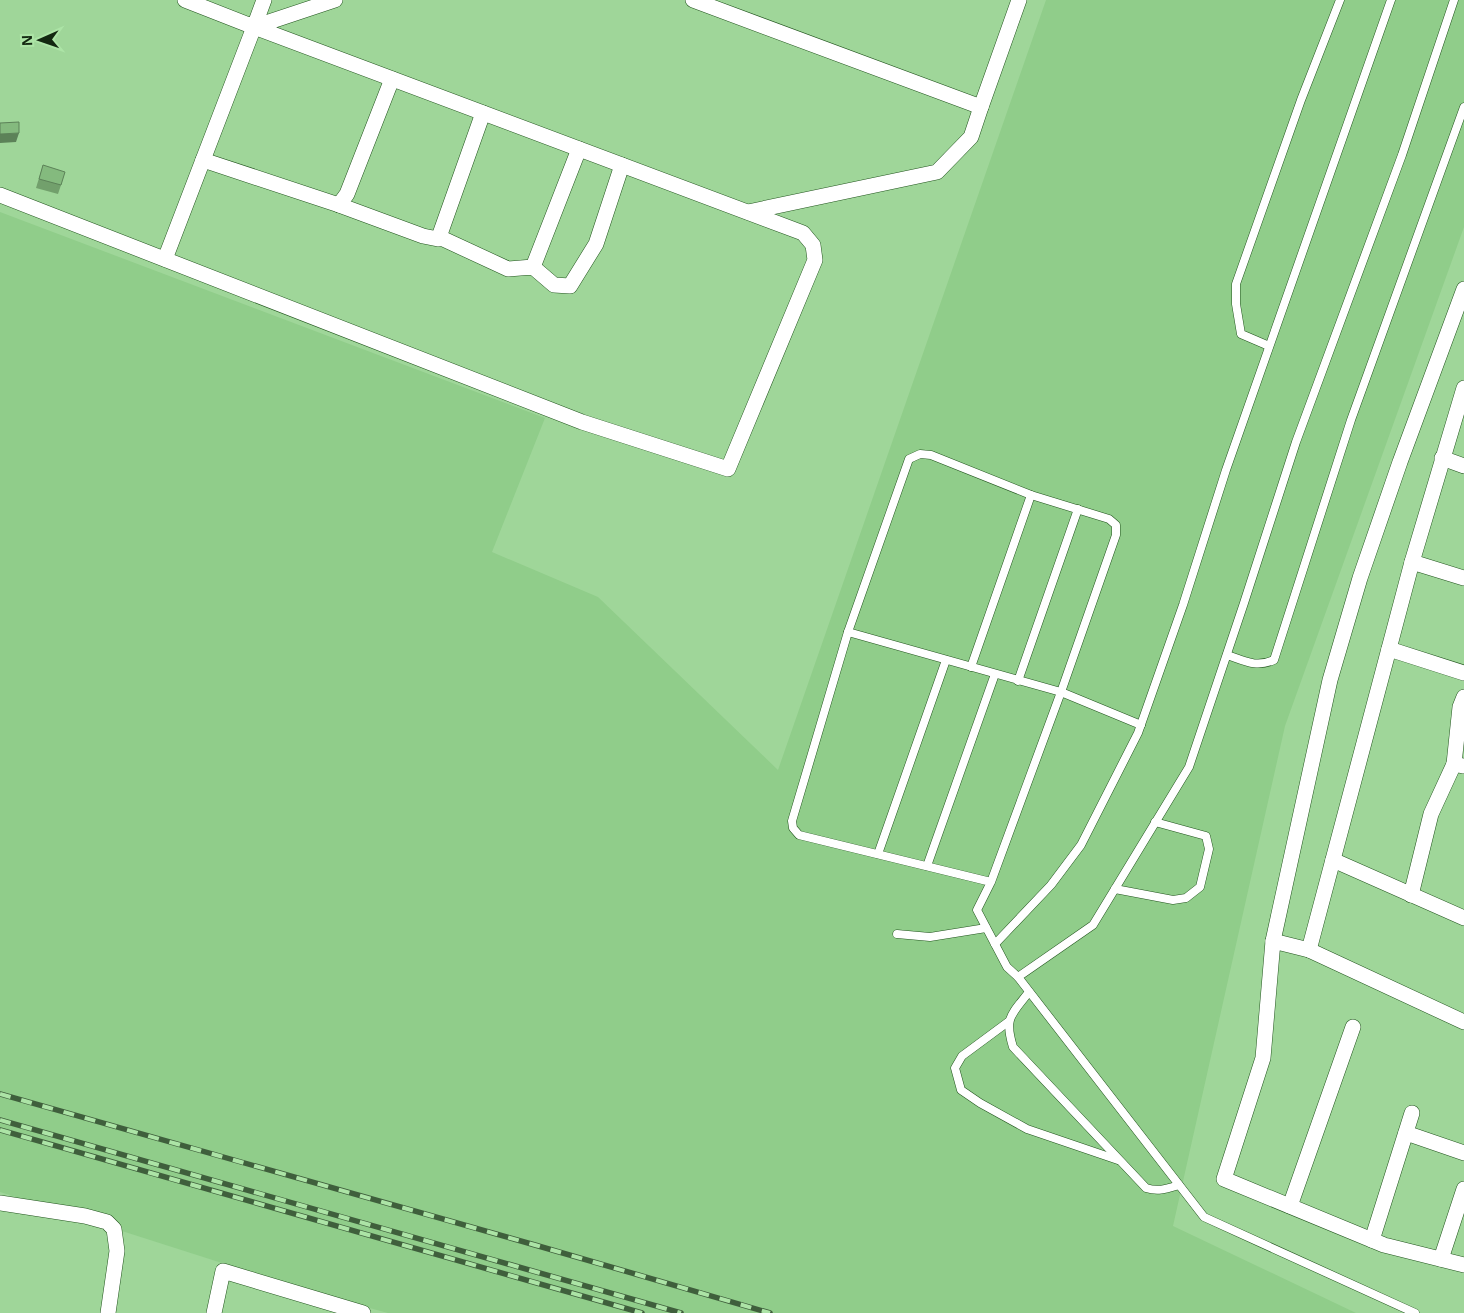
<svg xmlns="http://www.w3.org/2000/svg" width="1464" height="1313" viewBox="0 0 1464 1313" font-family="'Open Sans',sans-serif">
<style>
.built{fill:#90cd8a}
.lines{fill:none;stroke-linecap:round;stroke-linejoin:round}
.service-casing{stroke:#22551e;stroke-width:9}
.minor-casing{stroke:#22551e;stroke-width:16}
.service{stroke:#fff;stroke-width:8}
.minor{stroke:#fff;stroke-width:15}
.rail-casing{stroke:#3f5f3c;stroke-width:5.5}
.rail{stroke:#ace4a6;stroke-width:4;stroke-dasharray:11;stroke-linecap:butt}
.wall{fill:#72a06c}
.shaded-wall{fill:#5c8258}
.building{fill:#84ba7e;stroke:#5c8258}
</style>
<rect width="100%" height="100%" fill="#9fd699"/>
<polygon class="built" points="1046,0 1464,0 1464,227 1285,726 1173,1226 1356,1313 388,1313 325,1296 0,1192 0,212 545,418 492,552 598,597 778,770"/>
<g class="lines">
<defs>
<g id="service">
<polyline points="1269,346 1241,334 1236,304 1236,284 1301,100 1340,0"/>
<polyline points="848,632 1061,692 1141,725"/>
<path d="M1227,655c18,6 29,13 47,5l77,-240 113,-313"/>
<polyline points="971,667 1031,495"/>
<polyline points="1018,681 1078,509"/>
<polyline points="878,854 946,660"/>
<polyline points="927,866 995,674"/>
<polyline points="991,882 799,835 793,828 792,821 848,632 909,459 920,454 931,455 1031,495 1109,519 1116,525 1116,535 1061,692 991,882 977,910 1007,967 1018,977"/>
<polyline points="1115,889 1173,900 1186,898 1200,887 1209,849 1206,836 1155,822"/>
<polyline points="897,934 930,937 986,928"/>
<polyline points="995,944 1051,885 1081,845 1138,733 1183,605 1226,470 1391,0"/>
<path d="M1029,992c-18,23 -25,26 -16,55l133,141c12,4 20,1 33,-3"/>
<polyline points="1008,1022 962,1056 955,1068 961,1090 980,1103 1027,1129 1118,1160"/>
<polyline points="1415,1313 1204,1217 1018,977 1093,925 1189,767 1244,603 1296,442 1402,155 1454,0"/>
</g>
<g id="minor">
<polyline points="185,0 254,27 264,0"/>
<polyline points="693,0 981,107 1019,0"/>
<polyline points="203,160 339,205 423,236 438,239 439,237 508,269 533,267 554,285 570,286 596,244 622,165"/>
<polyline points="0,195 582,422 728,469 815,260 813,245 803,233 254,27 335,0"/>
<polyline points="339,205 347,194 392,79"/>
<polyline points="748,212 937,172 971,137 981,107"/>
<polyline points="439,237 483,113"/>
<polyline points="165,259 254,27"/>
<polyline points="533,267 579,149"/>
<polyline points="1442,458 1464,466"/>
<polyline points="1412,562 1464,578"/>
<polyline points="1389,649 1464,673"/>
<polyline points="1463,766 1454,764 1460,707 1464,697"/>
<polyline points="1333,860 1464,918"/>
<polyline points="1411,895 1431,814 1454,764"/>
<polyline points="1273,941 1330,680 1360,578 1400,462 1464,289"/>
<polyline points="1309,950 1412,562 1464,388"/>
<polyline points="1464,1022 1309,950 1273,941 1263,1058 1224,1179 1384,1245 1464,1265"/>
<polyline points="1406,1133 1464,1153"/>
<polyline points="0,1203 85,1216 107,1222 114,1229 117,1251 108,1313"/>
<polyline points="1290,1206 1353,1027"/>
<polyline points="1372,1240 1412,1113"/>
<polyline points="1441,1259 1464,1189"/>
<polyline points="214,1313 223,1271 363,1313"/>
</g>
</defs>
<use href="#service" class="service-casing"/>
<use href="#minor" class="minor-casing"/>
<use href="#service" class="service"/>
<use href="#minor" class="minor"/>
<defs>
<g id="rail">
<polyline points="0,1094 535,1245 770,1313"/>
<polyline points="0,1120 681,1313"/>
<polyline points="0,1130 642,1313"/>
</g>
</defs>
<use href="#rail" class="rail-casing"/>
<use href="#rail" class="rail"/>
</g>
<polygon class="wall" points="43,165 61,185 58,194 36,188"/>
<polygon class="shaded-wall" points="19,133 16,142 0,143 0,134"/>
<g class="building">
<polygon points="19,122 19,133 0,134 0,123"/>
<polygon points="43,165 65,172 61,185 39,179"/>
</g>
<g transform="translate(40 40) rotate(268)" stroke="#ace4a6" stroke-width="4" paint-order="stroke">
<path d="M0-4L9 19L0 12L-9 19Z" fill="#132811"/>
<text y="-8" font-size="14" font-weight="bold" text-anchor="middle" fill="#132811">N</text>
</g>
</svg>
